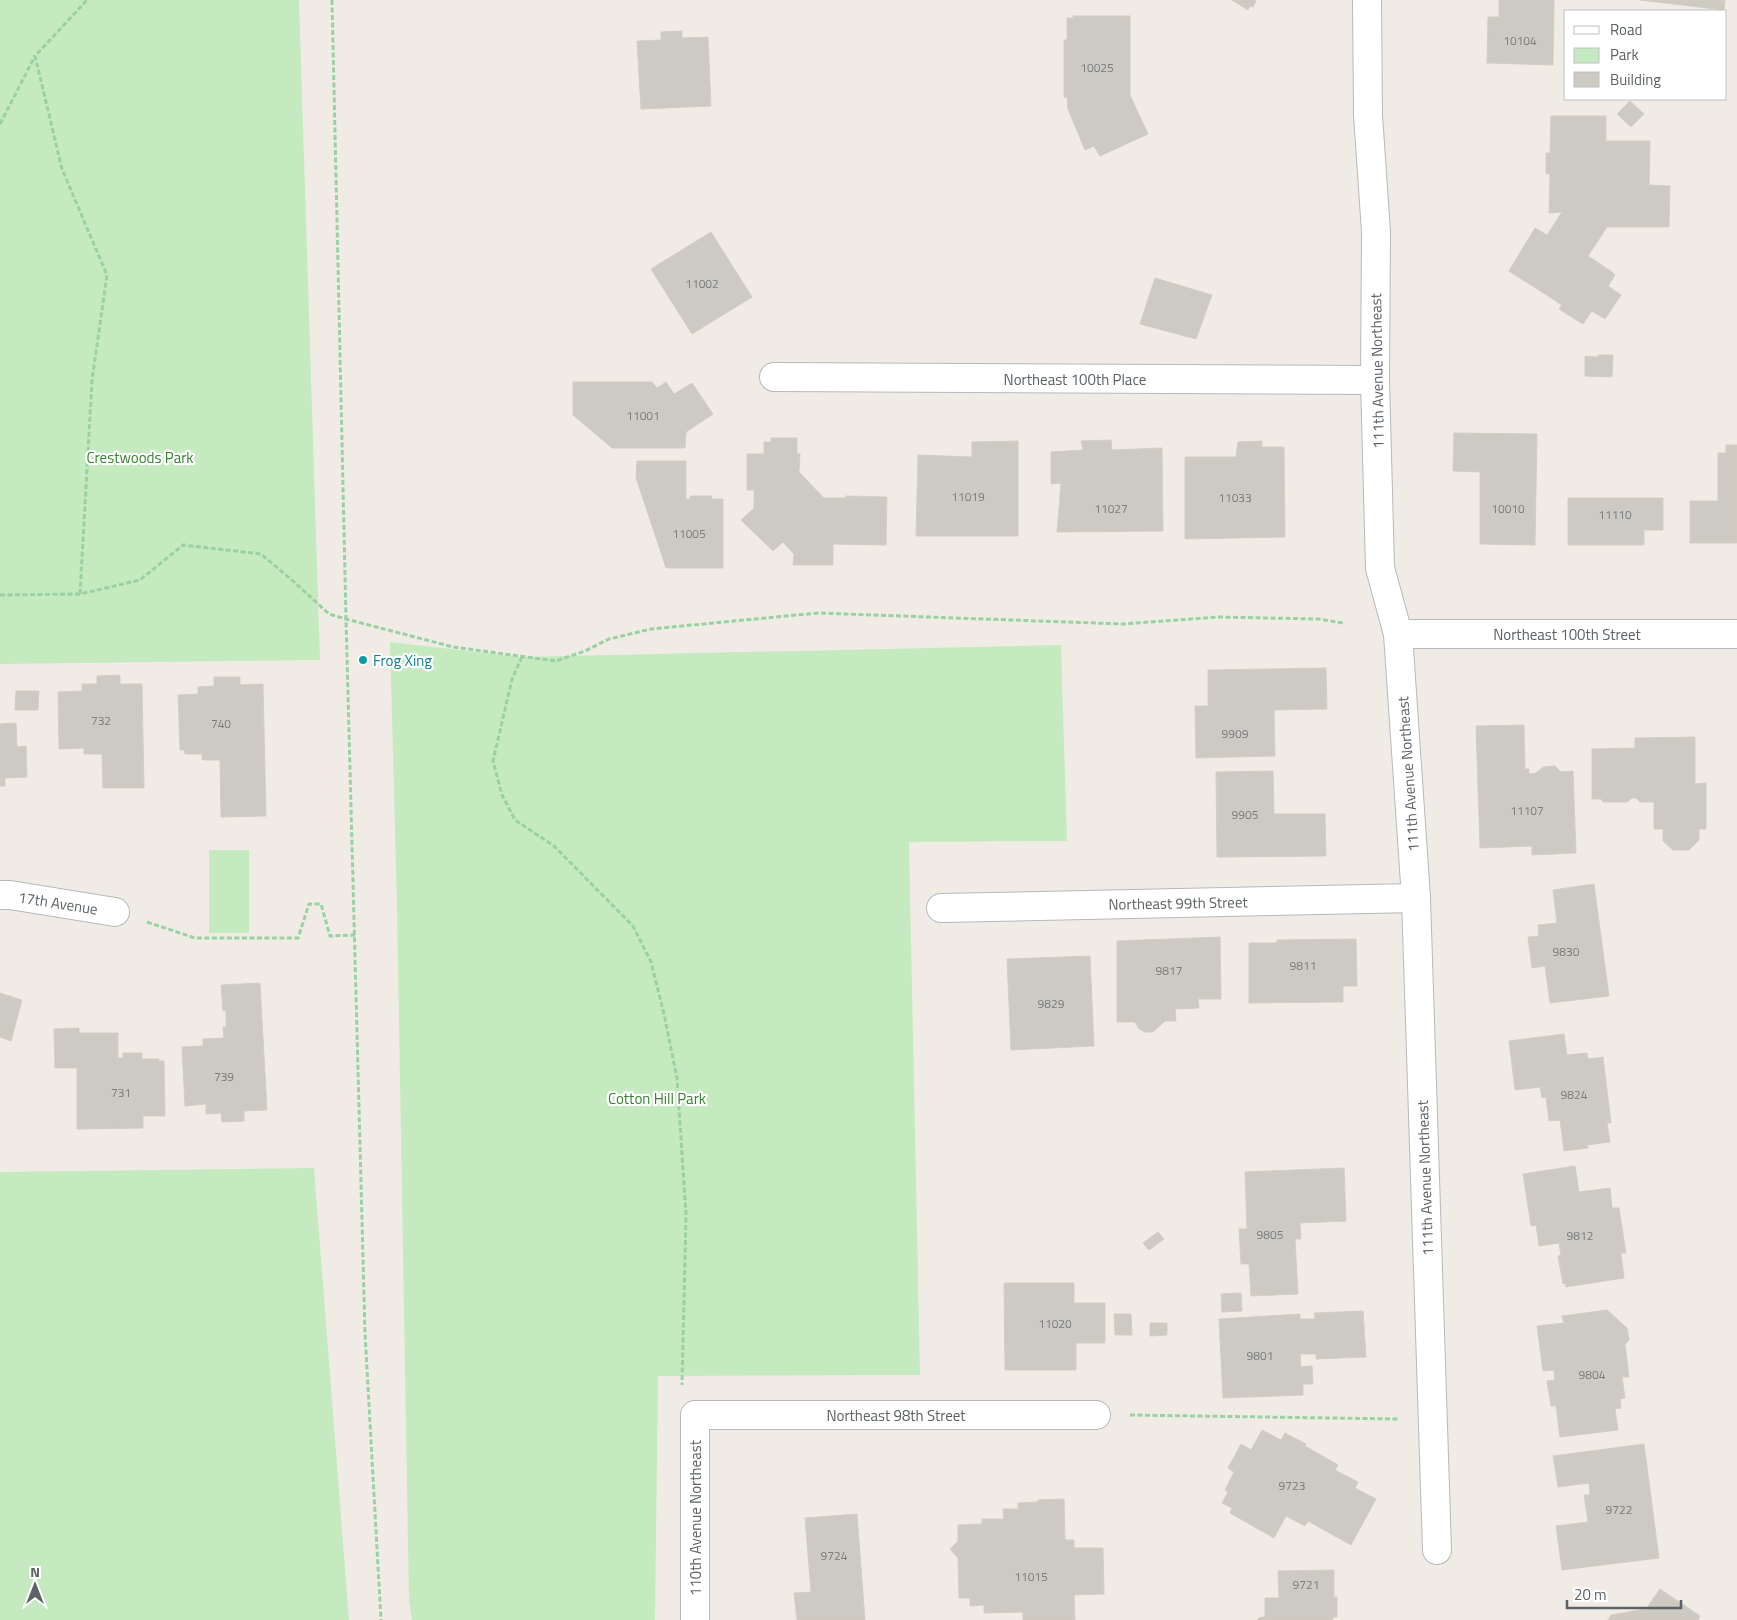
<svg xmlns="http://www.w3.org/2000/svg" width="1737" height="1620" viewBox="0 0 1737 1620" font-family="'Titillium Web',sans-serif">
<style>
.green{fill:#c5eabf}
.building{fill:#cdc9c3;stroke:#d5cdc2}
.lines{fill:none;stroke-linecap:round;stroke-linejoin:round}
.minor-casing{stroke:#b5b9bc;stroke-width:30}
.tertiary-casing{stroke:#b5b9bc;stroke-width:30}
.path{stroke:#9ad1a2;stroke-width:3;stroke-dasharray:5 2.5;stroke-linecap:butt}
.minor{stroke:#fff;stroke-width:28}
.tertiary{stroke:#fff;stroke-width:28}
.culture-dot{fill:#0f9aa8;stroke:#fff;stroke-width:2}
.labels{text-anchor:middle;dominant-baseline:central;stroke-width:4.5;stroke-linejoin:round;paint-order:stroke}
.number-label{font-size:12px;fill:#787c7d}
.street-label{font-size:15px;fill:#5c6266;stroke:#fff}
.park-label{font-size:15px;fill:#35842d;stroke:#fff}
.culture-label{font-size:15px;fill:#0d838f;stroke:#fff;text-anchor:start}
</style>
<rect width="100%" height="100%" fill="#f0ece5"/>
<g class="green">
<polygon points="0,0 299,0 320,660 0,664"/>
<polygon points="390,642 522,657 1061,645 1067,841 909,842 920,1375 658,1376 655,1620 412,1620 409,1601 397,906"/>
<rect x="209" y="850" width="40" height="83"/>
<polygon points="314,1168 349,1620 0,1620 0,1172"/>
</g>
<g class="building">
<polygon points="1232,0 1254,0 1256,1 1253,7 1250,6 1248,10"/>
<polygon points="1499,0 1554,0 1553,65 1487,63 1488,17 1499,17"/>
<polygon points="1640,0 1725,0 1724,10"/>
<polygon points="1073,16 1130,16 1130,95 1148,134 1100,156 1094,146 1085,150 1068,109 1067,97 1064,97 1064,40 1067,40 1067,18 1073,18"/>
<polygon points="682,31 682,38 708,37 711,106 641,109 637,41 661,40 661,32"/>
<polygon points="1630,101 1644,114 1631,127 1617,114"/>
<polygon points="1551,116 1606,116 1606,141 1650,141 1649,185 1670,186 1669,227 1607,227 1588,256 1612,272 1615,275 1608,286 1621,295 1605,319 1592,311 1583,324 1559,309 1562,305 1509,271 1535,228 1547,235 1562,212 1549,213 1550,174 1546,174 1546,153 1550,153"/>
<polygon points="711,232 752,297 692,334 651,269"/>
<polygon points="1155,278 1212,295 1196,339 1140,324"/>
<polygon points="1598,355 1613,355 1612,377 1585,376 1585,356 1598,357"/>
<polygon points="573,382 652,382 657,388 666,382 674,394 692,383 713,414 686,432 685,448 612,448 573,415"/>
<polygon points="1454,433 1537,434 1535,545 1480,544 1480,472 1453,471"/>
<polygon points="771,438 797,438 797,454 800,454 799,472 824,498 846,498 846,496 887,497 886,545 833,544 833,565 793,565 794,554 783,542 773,551 741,520 754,508 754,490 747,490 747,454 764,454 764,442 771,442"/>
<polygon points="1111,440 1112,450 1162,448 1163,531 1057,532 1061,483 1051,484 1051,452 1083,450 1081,441"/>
<polygon points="1018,441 1018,536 916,536 918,455 972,457 972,442"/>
<polygon points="1262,441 1262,447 1284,447 1285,537 1185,539 1185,457 1236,457 1238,442"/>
<polygon points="1726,445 1737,445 1737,543 1690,543 1690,501 1718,501 1718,453 1726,453"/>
<polygon points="637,461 686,461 686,499 690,499 690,496 712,496 711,499 723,499 723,568 666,568 636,478"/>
<polygon points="1568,498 1663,498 1663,530 1644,530 1644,545 1568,545"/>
<polygon points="1326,668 1327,709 1274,710 1275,756 1196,758 1195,706 1208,706 1208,670"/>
<polygon points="120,675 120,684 142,684 144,788 103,788 102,754 84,754 84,748 59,749 58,692 82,691 82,684 97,684 97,676"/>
<polygon points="214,677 240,677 240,685 263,684 266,816 221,817 220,760 202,760 202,754 185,754 184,750 180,750 178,695 198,694 198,687 214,686"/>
<polygon points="16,691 39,691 38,710 15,710"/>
<polygon points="16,723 17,747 26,746 27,777 5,778 5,786 0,786 0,724"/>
<polygon points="1524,725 1525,769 1529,769 1529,774 1536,773 1543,767 1555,766 1561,772 1573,771 1576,853 1532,855 1532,846 1480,848 1476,726"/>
<polygon points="1695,737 1695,784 1706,783 1706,829 1699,829 1699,840 1689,850 1673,850 1663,841 1663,829 1654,829 1654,802 1640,802 1636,798 1632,798 1627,802 1603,802 1601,799 1592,799 1592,749 1635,748 1635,738"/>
<polygon points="1273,771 1274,814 1325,814 1326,856 1217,857 1216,772"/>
<polygon points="1594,884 1609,996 1550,1003 1545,966 1532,968 1528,937 1539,936 1538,925 1557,923 1553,890"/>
<polygon points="1220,937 1221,999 1198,999 1199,1008 1175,1009 1176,1021 1165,1021 1153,1032 1145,1032 1139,1029 1135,1022 1117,1022 1117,941"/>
<polygon points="1356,939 1357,986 1343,986 1343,1002 1249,1003 1249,943 1277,943 1277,940"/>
<polygon points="1090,956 1094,1046 1011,1050 1007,959"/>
<polygon points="260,983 267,1110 244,1111 244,1121 222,1122 221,1113 206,1114 206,1104 185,1106 182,1047 203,1046 203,1039 224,1038 223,1027 226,1027 226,1010 223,1011 221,985"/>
<polygon points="0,993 22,1000 11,1041 0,1037"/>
<polygon points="79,1028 79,1033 118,1033 118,1058 123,1058 123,1053 142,1053 142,1059 159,1059 159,1061 164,1061 165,1116 143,1116 143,1128 77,1129 77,1068 55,1068 54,1029"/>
<polygon points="1564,1034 1567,1055 1587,1053 1588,1059 1603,1057 1611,1123 1607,1123 1610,1142 1587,1145 1588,1148 1564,1151 1560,1120 1549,1121 1546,1097 1542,1098 1540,1087 1515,1090 1509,1041"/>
<polygon points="1575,1166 1579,1192 1610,1188 1612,1208 1619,1208 1626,1253 1621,1253 1624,1278 1566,1287 1565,1283 1563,1284 1558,1256 1561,1255 1559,1243 1539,1246 1536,1225 1531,1226 1523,1174"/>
<polygon points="1344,1168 1346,1221 1300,1223 1301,1239 1295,1239 1298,1294 1251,1296 1249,1264 1241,1264 1239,1229 1247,1229 1245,1172"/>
<polygon points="1158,1232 1164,1239 1149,1250 1143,1243"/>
<polygon points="1004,1283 1074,1283 1074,1303 1105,1303 1105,1343 1076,1343 1076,1370 1005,1370"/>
<polygon points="1241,1293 1242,1311 1222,1312 1221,1294"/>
<polygon points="1607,1310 1627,1328 1629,1340 1625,1344 1629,1377 1622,1377 1625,1398 1620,1399 1621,1408 1615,1409 1618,1430 1560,1437 1556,1406 1551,1406 1547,1381 1555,1380 1554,1370 1543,1371 1537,1326 1564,1323 1562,1316"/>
<polygon points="1363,1311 1366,1357 1316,1359 1316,1354 1300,1354 1301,1367 1312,1366 1313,1384 1303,1384 1303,1395 1223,1398 1219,1319 1300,1314 1300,1319 1315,1319 1314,1313"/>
<polygon points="1114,1314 1131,1314 1132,1335 1115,1335"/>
<polygon points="1150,1323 1167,1323 1167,1335 1150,1336"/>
<polygon points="1262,1430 1281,1440 1285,1433 1306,1444 1305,1446 1338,1465 1335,1470 1358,1482 1355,1488 1376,1499 1351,1545 1308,1521 1305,1526 1286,1516 1274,1538 1230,1513 1232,1508 1222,1503 1228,1492 1225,1490 1234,1472 1228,1468 1241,1444 1251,1450"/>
<polygon points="1644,1444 1659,1558 1562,1570 1556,1526 1588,1522 1584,1495 1590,1495 1589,1483 1558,1487 1553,1456"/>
<polygon points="1064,1499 1065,1540 1074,1540 1074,1548 1103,1548 1104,1594 1074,1595 1075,1620 1023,1620 1023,1612 984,1613 984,1605 970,1606 970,1598 959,1598 958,1558 950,1549 958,1541 958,1525 982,1524 982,1519 1004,1519 1003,1509 1018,1509 1018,1503 1038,1502 1038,1500"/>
<polygon points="857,1514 865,1620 797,1620 794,1593 811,1592 805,1518"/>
<polygon points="1334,1570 1334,1597 1337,1597 1337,1617 1333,1617 1333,1620 1257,1620 1260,1617 1265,1617 1265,1598 1279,1598 1278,1571"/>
<polygon points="1660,1589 1700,1616 1698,1620 1608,1620 1611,1615 1646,1609"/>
</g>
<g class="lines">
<defs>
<g id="minor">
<polyline points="1367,0 1368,115 1376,232 1375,380 1380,568 1398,634 1416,898 1437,1550"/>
<polyline points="774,377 1375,380"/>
<polyline points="0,895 10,895 115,912"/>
<polyline points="941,908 1416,898"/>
<polyline points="695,1620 695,1415 1096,1415"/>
</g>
<polyline id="tertiary" points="1398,634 1737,634"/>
</defs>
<use href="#minor" class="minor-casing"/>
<use href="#tertiary" class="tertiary-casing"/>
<g class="path">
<polyline points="332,0 346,619 365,1333 381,1620"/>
<polyline points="0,124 35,56"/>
<polyline points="80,594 92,380 107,275 62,169 35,56 87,0"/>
<polyline points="0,595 80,594 140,580 183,545 261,554 293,581 329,614 346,619 453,647 556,661 585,651 609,639 651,629 818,613 1122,624 1219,617 1319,619 1343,623"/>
<polyline points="522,657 512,679 493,761 502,795 515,820 554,846 633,926 651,962 664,1014 677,1078 686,1214 682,1385"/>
<polyline points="147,922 195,938 298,938 309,904 321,904 330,936 355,935"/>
<polyline points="1130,1415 1398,1419"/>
</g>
<use href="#minor" class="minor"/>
<use href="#tertiary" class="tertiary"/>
</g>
<circle class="culture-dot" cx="363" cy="660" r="5"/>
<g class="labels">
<g class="number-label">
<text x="1520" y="40">10104</text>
<text x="1097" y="67">10025</text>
<text x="702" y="283">11002</text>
<text x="643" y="415">11001</text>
<text x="968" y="496">11019</text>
<text x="1235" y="497">11033</text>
<text x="1111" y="508">11027</text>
<text x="1508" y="508">10010</text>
<text x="1615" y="514">11110</text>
<text x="689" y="533">11005</text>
<text x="101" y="720">732</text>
<text x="221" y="723">740</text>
<text x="1235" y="733">9909</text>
<text x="1527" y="810">11107</text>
<text x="1245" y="814">9905</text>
<text x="1566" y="951">9830</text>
<text x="1303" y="965">9811</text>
<text x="1169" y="970">9817</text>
<text x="1051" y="1003">9829</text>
<text x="224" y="1076">739</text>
<text x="121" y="1092">731</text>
<text x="1574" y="1094">9824</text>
<text x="1270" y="1234">9805</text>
<text x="1580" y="1235">9812</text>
<text x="1055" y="1323">11020</text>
<text x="1260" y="1355">9801</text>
<text x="1592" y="1374">9804</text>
<text x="1292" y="1485">9723</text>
<text x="1619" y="1509">9722</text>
<text x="834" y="1555">9724</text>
<text x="1031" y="1576">11015</text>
<text x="1306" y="1584">9721</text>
</g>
<g class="street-label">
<text transform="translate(1377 371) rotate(-91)">111th Avenue Northeast</text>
<text x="1075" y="379">Northeast 100th Place</text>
<text x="1567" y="634">Northeast 100th Street</text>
<text transform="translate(1408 774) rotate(-94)">111th Avenue Northeast</text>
<text transform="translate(58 903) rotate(9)">17th Avenue</text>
<text transform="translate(1178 903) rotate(-1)">Northeast 99th Street</text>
<text transform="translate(1425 1178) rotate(-92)">111th Avenue Northeast</text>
<text x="896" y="1415">Northeast 98th Street</text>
<text transform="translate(695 1518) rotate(-90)">110th Avenue Northeast</text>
</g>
<g class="park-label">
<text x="140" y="457">Crestwoods Park</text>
<text x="657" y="1098">Cotton Hill Park</text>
</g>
<g class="culture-label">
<text x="373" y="660">Frog Xing</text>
</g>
</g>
<rect x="1564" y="10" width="162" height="90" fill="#ffffff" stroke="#bec0c2"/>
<rect x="1574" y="26" width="25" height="8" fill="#ffffff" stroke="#bec0c2"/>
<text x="1610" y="35" font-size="15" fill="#5c6266">Road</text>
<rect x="1574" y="48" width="25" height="15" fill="#c5eabf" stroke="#bec0c2"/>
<text x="1610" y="60" font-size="15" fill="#5c6266">Park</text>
<rect x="1574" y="72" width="25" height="15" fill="#cdc9c3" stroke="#bec0c2"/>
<text x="1610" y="85" font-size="15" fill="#5c6266">Building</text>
<g transform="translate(35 1585)" stroke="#ffffff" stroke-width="4" paint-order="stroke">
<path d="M0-4L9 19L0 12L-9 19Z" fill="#5c6266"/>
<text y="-8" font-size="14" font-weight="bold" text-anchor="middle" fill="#5c6266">N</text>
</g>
<path d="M1567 1600v8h114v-8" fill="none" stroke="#5c6266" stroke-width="2.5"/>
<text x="1574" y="1600" font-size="15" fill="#5c6266" stroke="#ffffff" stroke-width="4" paint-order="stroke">20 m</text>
</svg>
